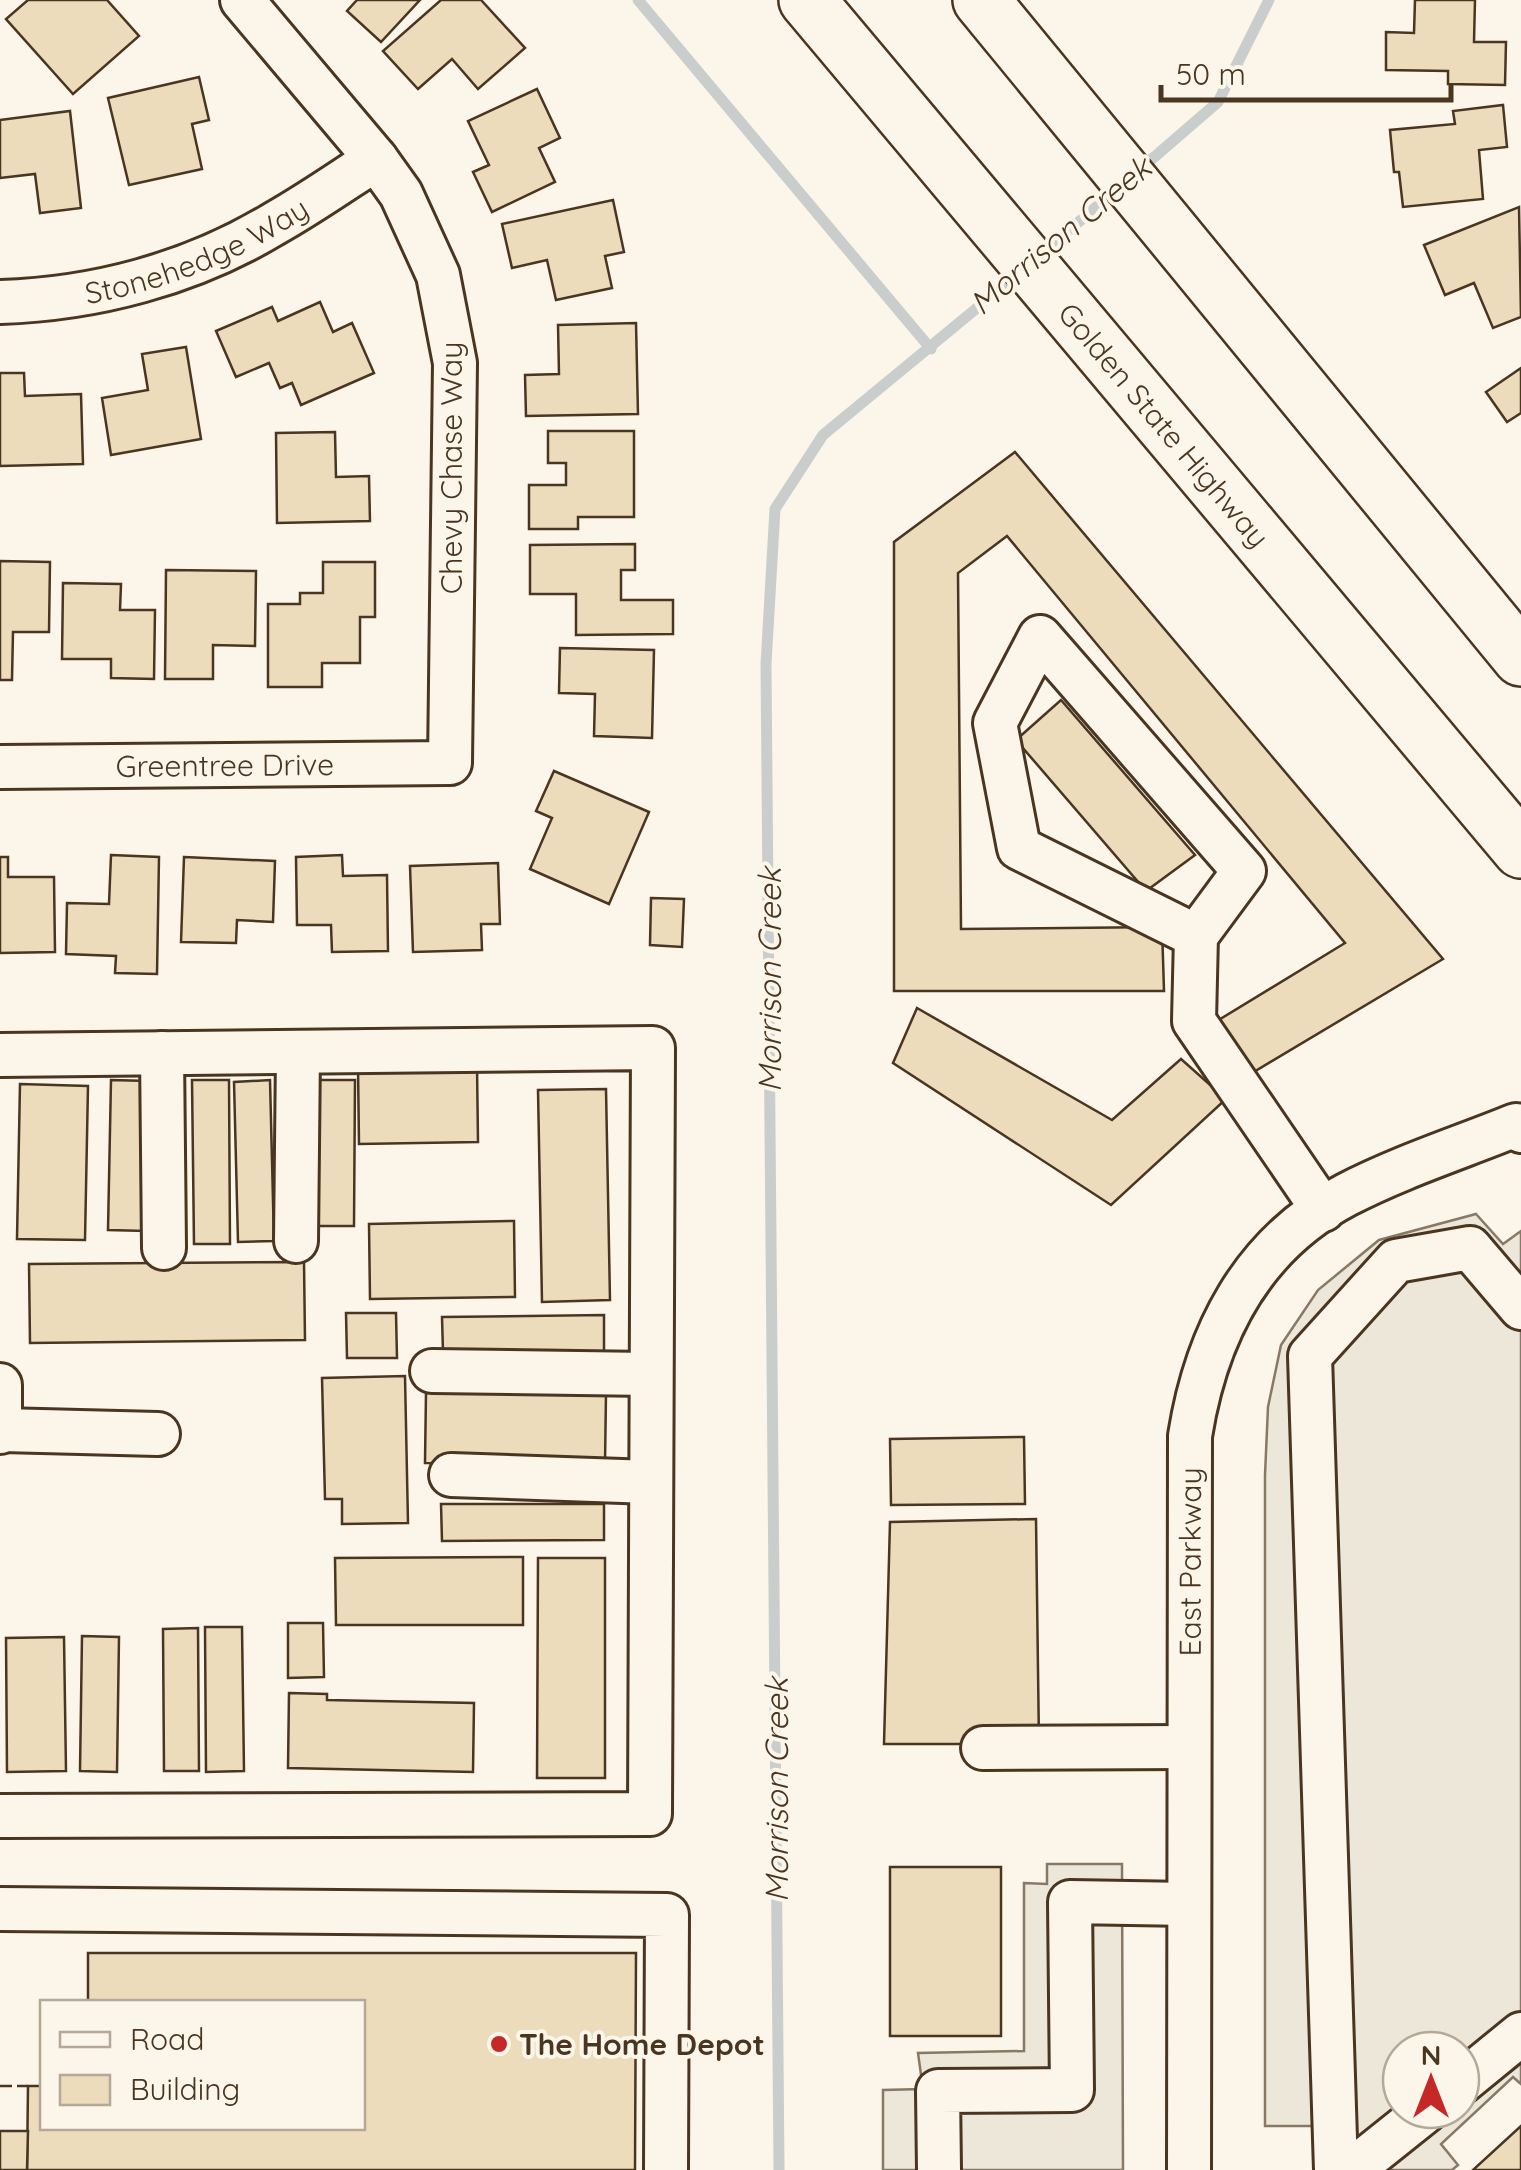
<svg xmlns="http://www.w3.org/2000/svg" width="1521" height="2170" viewBox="0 0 1521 2170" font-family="Quicksand,sans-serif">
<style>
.parking{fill:#ede7d9;stroke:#887966;stroke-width:2.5;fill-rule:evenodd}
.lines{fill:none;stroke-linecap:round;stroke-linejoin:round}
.stream{stroke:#c9cecd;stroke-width:11}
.building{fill:#ecdcbc;stroke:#4a3520;stroke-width:2.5}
.minor-casing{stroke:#4a3520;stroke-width:48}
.highway-casing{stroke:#4a3520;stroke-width:60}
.minor{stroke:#fbf6e9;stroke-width:42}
.highway{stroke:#fbf6e9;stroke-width:55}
.fence{stroke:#4a3520;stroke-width:2.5;stroke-dasharray:12 5;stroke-linecap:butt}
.poi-dot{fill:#c62828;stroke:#fbf6e9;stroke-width:4}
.labels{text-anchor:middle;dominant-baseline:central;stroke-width:8;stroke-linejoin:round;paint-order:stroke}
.street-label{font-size:30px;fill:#4a3520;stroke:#fbf6e9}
.poi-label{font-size:30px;font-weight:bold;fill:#4a3520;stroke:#fbf6e9;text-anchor:start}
.water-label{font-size:32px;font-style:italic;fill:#4a3520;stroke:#fbf6e9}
</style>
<rect width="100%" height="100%" fill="#fbf6e9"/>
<g class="parking">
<path d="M1476,1214l27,30 18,-13v853l-8,-7 -72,67 17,21 -6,5h-87l-27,-44h-73v-651l3,-68 13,-62 37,-55 61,-50zM1401,2050h60v60h-60z"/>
<polygon points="1047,1864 1122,1864 1123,2170 883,2170 883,2090 923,2089 918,2053 1024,2051 1024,1883 1047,1884"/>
</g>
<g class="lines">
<g class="stream">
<polyline points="638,0 931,349"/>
<polyline points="1137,172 1218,102 1269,0"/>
<polyline points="1039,256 1116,190"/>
<polyline points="779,2170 766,664 775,509 823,435 1017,275"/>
</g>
</g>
<g class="building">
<polygon points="28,0 107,0 139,36 73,94 6,19"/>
<polygon points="357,0 420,0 381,42 347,11"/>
<polygon points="441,0 481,0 525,48 478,89 452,59 418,89 383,51"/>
<polygon points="1415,0 1475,0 1474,42 1506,42 1505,85 1448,84 1448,71 1386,70 1386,32 1414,33"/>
<polygon points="199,77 209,120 192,124 202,169 129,185 108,98"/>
<polygon points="537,89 560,138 539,148 555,182 492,212 473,172 489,165 468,121"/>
<polygon points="1503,105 1507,147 1479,150 1483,199 1403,207 1399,172 1394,172 1390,130 1455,124 1453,111"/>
<polygon points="70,111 81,208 40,213 35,174 0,178 0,120"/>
<polygon points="613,200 624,252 605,256 612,288 556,300 547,260 512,268 502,224"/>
<polygon points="1519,207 1521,317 1493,328 1474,283 1445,295 1424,245"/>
<polygon points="320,302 333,332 352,323 374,373 301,405 292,383 280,388 269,363 236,377 216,331 272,307 278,321"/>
<polygon points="636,323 638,414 526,416 525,375 559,374 558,325"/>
<polygon points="186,347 201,439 111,455 102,398 148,390 142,354"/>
<polygon points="1521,368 1521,413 1507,422 1486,392"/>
<polygon points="0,373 24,373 25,396 81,394 83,464 0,466"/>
<polygon points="548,431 634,431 634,517 578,517 578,529 529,529 529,485 566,485 566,463 548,463"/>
<polygon points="335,432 336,477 369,476 370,521 277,523 276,433"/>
<polygon points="1015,452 1443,959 1252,1073 1217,1021 1345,943 1007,536 958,573 961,929 1162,927 1164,991 894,991 894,542"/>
<polygon points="635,544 635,570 621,570 621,600 673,600 673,634 576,635 576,594 530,594 530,545"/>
<polygon points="0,561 50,562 49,632 13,632 12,680 0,680"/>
<polygon points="323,562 375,562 375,617 360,617 360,663 322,663 322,687 268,687 268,604 300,604 300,593 323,593"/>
<polygon points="166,570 256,571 255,646 213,645 213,679 165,679"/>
<polygon points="63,583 121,584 120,610 155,610 154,679 111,678 111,659 62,659"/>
<polygon points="560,648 654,650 652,738 594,736 595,694 559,693"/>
<polygon points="1061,700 1195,855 1146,891 1016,740"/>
<polygon points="554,771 649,812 609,904 530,869 552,818 536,811"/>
<polygon points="111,855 159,857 157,974 115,973 116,956 66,954 67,903 109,904"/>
<polygon points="342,855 343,876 387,875 388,951 332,952 331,925 297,925 296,857"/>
<polygon points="0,857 8,857 8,877 54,877 55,952 0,953"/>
<polygon points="184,857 275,861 273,922 237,920 236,943 181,942"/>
<polygon points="498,863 500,924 481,924 482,950 413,952 410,866"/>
<polygon points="651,898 684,899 682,947 650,945"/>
<polygon points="917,1008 1112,1120 1181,1059 1226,1099 1111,1205 893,1063"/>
<polygon points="477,1065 478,1142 359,1144 358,1067"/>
<polygon points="111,1080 149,1081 146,1231 108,1230"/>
<polygon points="192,1080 229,1080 230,1244 194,1244"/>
<polygon points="270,1080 274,1241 238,1242 234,1082"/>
<polygon points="318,1080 355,1080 354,1226 317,1226"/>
<polygon points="20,1084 88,1086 85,1240 17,1239"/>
<polygon points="606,1089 610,1300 542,1302 538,1090"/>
<polygon points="514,1221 515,1297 370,1299 369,1224"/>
<polygon points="304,1262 305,1340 30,1343 29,1264"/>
<polygon points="346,1313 396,1313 397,1358 347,1358"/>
<polygon points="604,1315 604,1351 443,1352 442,1317"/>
<polygon points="405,1376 408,1523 342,1524 342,1499 325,1499 322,1378"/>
<polygon points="426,1392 606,1393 605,1464 425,1463"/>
<polygon points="1024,1437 1025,1504 891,1505 890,1439"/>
<polygon points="441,1504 604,1504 604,1540 442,1541"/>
<polygon points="1036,1519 1039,1744 884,1744 890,1522"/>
<polygon points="523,1557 523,1625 336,1625 335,1558"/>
<polygon points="538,1558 605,1558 605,1778 537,1778"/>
<polygon points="288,1623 323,1623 324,1677 288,1678"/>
<polygon points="205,1627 242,1627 244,1771 206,1772"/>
<polygon points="198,1628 199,1771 164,1771 163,1629"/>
<polygon points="82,1636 119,1637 117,1772 80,1771"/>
<polygon points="64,1637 66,1771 7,1772 6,1638"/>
<polygon points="289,1693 327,1694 327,1700 474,1703 473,1772 288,1768"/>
<rect x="890" y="1867" width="111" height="169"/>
<polygon points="88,1953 636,1953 635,2170 27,2170 28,2086 42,2086 42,2128 362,2128 362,2002 88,2002"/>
<polygon points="1521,2126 1521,2170 1473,2170"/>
<polygon points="0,2131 28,2131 27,2170 0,2170"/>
</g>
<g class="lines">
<defs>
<g id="minor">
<path id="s1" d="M0,302c95,-3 190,-28 272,-77 36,-20 70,-44 104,-66"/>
<path id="s2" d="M0,767l450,-4 5,-400 -17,-88 -37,-81 -25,-35 -134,-159"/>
<polyline points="1196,936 1019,848 995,723 1040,637 1244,871 1196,936 1194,1021 1323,1210"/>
<polyline points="162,1053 164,1248"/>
<polyline points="0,1055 653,1048 650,1814 0,1816"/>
<polyline points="296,1241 298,1052"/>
<polyline points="432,1371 649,1374"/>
<polyline points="0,1385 0,1432"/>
<polyline points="2,1430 158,1434"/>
<polyline points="451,1475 651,1482"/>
<polyline points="983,1748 1189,1747"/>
<polyline points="0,1909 667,1915 666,2170"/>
<polyline points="1461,2083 1521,2034"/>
<polyline points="939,2170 938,2091 1072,2090 1070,1902 1189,1904"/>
<path id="s3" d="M1189,2170l1,-734c16,-101 61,-191 156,-241 54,-28 113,-47 170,-70l5,6"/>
<polyline points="1336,2170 1310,1356 1396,1261 1470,1248 1521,1308"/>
<polyline points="1352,2170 1427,2110"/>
</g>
<g id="highway">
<path id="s4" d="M807,0l714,850"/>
<polyline points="981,0 1521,658"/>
</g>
</defs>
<use href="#minor" class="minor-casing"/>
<use href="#highway" class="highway-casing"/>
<use href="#minor" class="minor"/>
<use href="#highway" class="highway"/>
<polyline class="fence" points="0,2086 28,2086"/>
</g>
<circle class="poi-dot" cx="499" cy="2044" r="10"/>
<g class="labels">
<g class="street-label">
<text stroke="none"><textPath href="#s1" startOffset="205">Stonehedge Way</textPath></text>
<text stroke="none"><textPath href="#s4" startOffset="555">Golden State Highway</textPath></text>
<text transform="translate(451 468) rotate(-90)">Chevy Chase Way</text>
<text stroke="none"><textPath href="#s2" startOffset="225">Greentree Drive</textPath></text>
<text stroke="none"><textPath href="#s3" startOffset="608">East Parkway</textPath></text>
</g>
<g class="poi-label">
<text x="519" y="2044">The Home Depot</text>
</g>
<g class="water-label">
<text transform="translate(1060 235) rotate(-40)">Morrison Creek</text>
<text transform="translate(769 980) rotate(-90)">Morrison Creek</text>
<text transform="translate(776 1790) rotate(-90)">Morrison Creek</text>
</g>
</g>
<rect x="40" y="2000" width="325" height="130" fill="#fbf6e9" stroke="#b4a999" stroke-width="2.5"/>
<rect x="60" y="2032" width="50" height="15" fill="#fbf6e9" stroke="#b4a999" stroke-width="2.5"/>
<text x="130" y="2050" font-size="30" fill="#4a3520">Road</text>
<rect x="60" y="2075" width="50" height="30" fill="#ecdcbc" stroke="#b4a999" stroke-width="2.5"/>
<text x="130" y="2100" font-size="30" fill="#4a3520">Building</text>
<g transform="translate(1431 2080)"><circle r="48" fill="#fbf6e9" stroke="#b4a999" stroke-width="2.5"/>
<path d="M0-8L18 38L0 25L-18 38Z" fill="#c62828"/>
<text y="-15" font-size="28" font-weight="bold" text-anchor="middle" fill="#4a3520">N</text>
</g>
<path d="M1161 85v15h290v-15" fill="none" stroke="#4a3520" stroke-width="5"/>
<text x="1176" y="85" font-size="30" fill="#4a3520" stroke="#fbf6e9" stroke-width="8" paint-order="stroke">50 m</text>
</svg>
